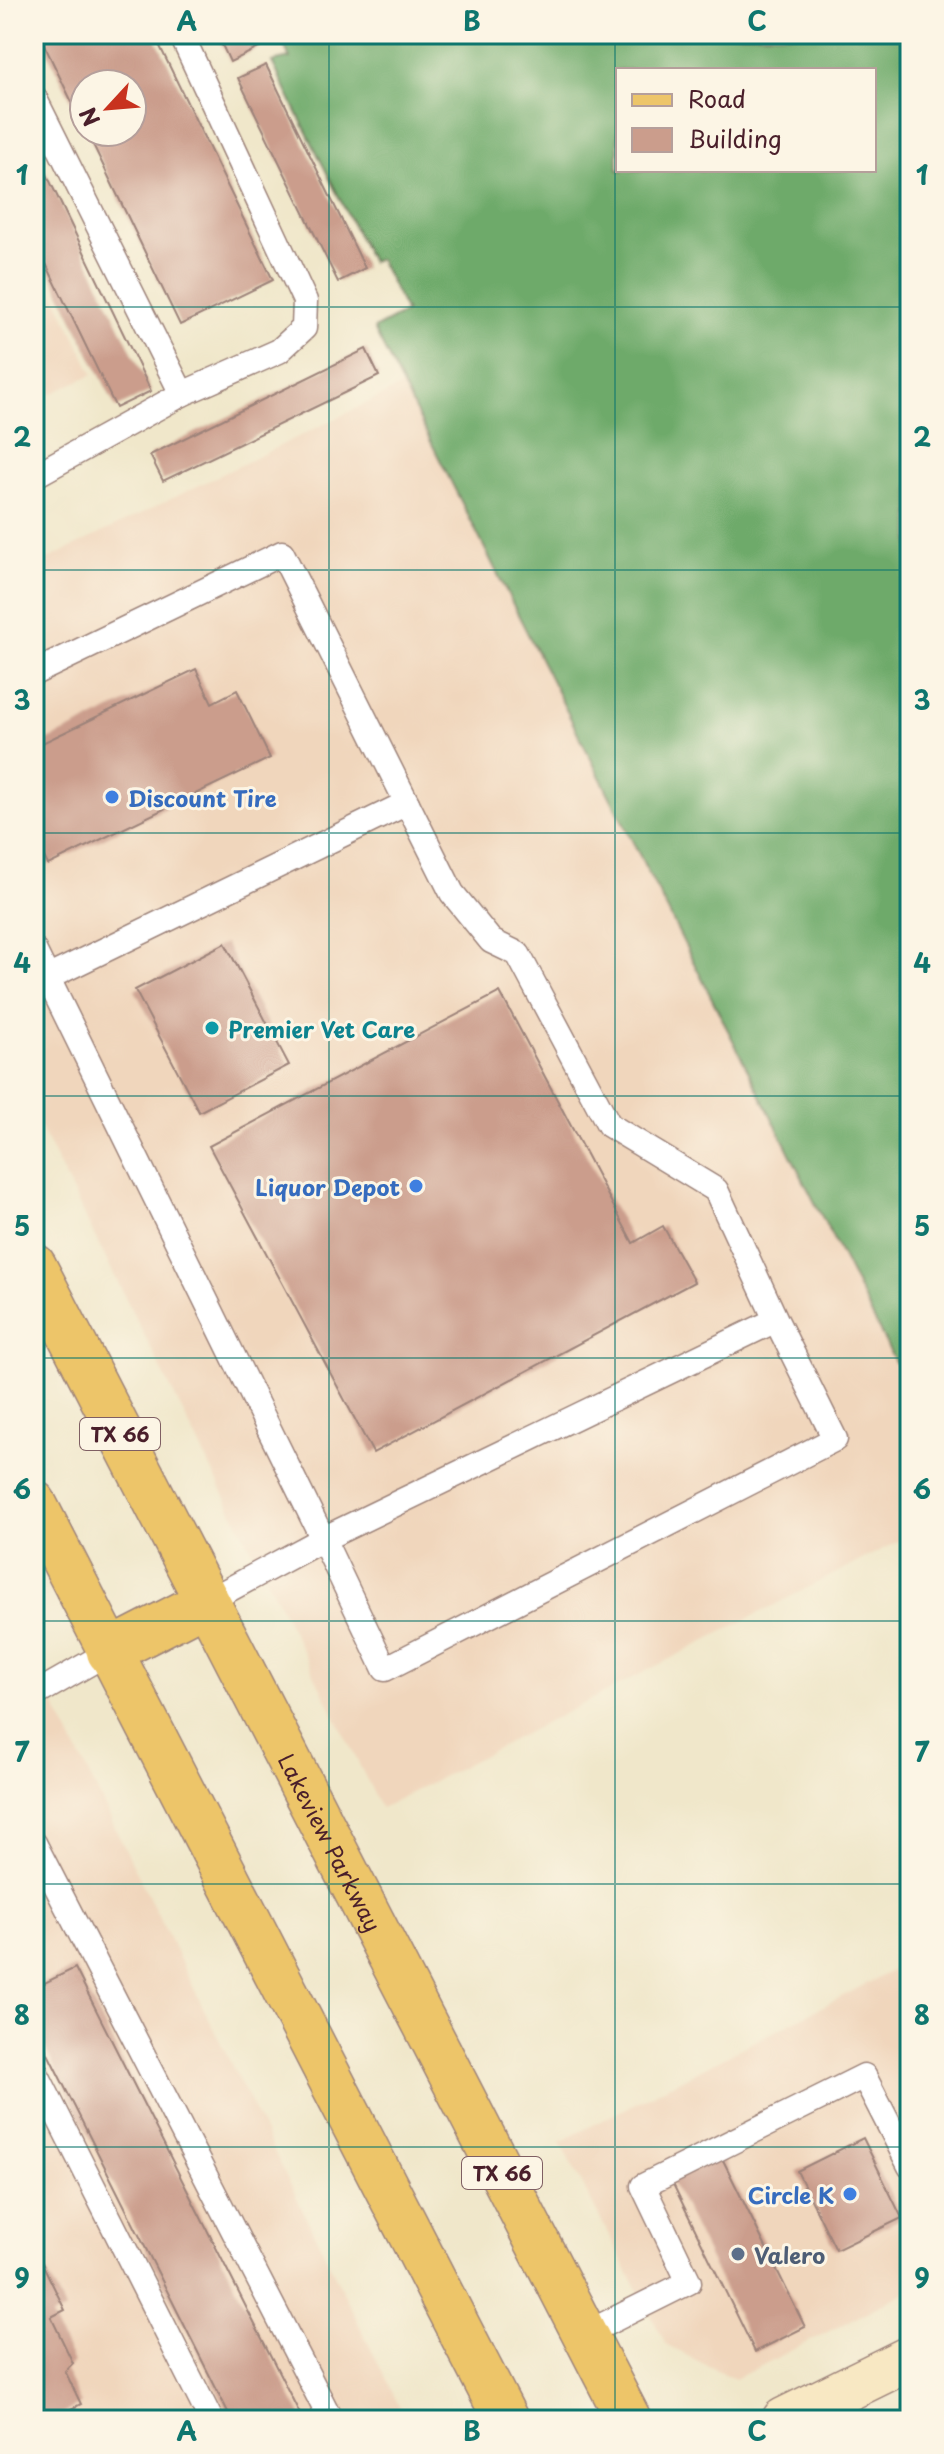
<svg xmlns="http://www.w3.org/2000/svg" width="944" height="2454" viewBox="0 0 944 2454" font-family="'Playpen Sans',sans-serif">
<style>
.built{fill:#f0d6bc}
.forest{fill:#6eaa6b;stroke:#5c644b;stroke-width:2;fill-rule:evenodd}
.building{fill:#cb9d8c}
.lines{fill:none;stroke-linecap:round;stroke-linejoin:round}
.service-casing{stroke:#9d837a;stroke-width:27}
.secondary-casing{stroke:#9d837a;stroke-width:47}
.primary-casing{stroke:#9d837a;stroke-width:47}
.service{stroke:#fff;stroke-width:24}
.secondary{stroke:#f8e8c3;stroke-width:44}
.primary{stroke:#edc569;stroke-width:44}
.grid{fill:none;stroke:#0f766e;stroke-width:2;stroke-opacity:0.55}
.shop-dot{fill:#3f7fe0;stroke:#fcf5e5;stroke-width:3}
.culture-dot{fill:#0f9aa8;stroke:#fcf5e5;stroke-width:3}
.service-dot{fill:#5c6f8a;stroke:#fcf5e5;stroke-width:3}
.labels{text-anchor:middle;dominant-baseline:central;stroke-width:6;stroke-linejoin:round;paint-order:stroke}
.shield{fill:#fcf5e5;stroke:#7f5f63;stroke-width:2}
.shield-label{font-size:20px;font-weight:bold;fill:#4a1f2b}
.shop-label{font-size:22px;font-weight:bold;fill:#366cbe;stroke:#fcf5e5;text-anchor:end}
.culture-label{font-size:22px;font-weight:bold;fill:#0d838f;stroke:#fcf5e5;text-anchor:start}
.street-label{font-size:22px;fill:#4a1f2b;stroke:#fcf5e5}
.service-label{font-size:22px;font-weight:bold;fill:#4e5e75;stroke:#fcf5e5;text-anchor:start}
.neatline{fill:none;stroke:#0f766e;stroke-width:3}
.grid-label{font-size:26px;text-anchor:middle;font-weight:bold;fill:#0f766e}
</style>
<rect width="100%" height="100%" fill="#fcf5e5"/>
<filter id="ink" filterUnits="userSpaceOnUse"><feTurbulence type="fractalNoise" baseFrequency=".0125" numOctaves="2"/><feDisplacementMap in="SourceGraphic" scale="16" xChannelSelector="R" yChannelSelector="G"/><feConvolveMatrix kernelMatrix="1 2 1 2 8 2 1 2 1" color-interpolation-filters="sRGB"/></filter>
<filter id="wash" filterUnits="userSpaceOnUse"><feTurbulence type="fractalNoise" baseFrequency=".006" numOctaves="4" result="noise"/><feDisplacementMap in="SourceGraphic" scale="32" xChannelSelector="R" yChannelSelector="G"/><feGaussianBlur stdDeviation="1.8" result="paint"/><feColorMatrix in="noise" values="0 0 0 0 0 0 0 0 0 0 0 0 0 0 0 0 0 1.4 0 .05"/><feComposite in="paint" operator="in"/></filter>
<g filter="url(#wash)">
<rect width="100%" height="100%" fill="#f0e7ca"/>
<g class="built">
<polygon points="34,252 93,374 34,402"/>
<polygon points="402,386 910,1391 910,1535 381,1808 34,1115 34,566"/>
<polygon points="34,1663 406,2420 34,2420"/>
<polygon points="899,1967 910,1989 910,2290 735,2379 667,2346 560,2142"/>
</g>
<path class="forest" d="M279,34h631v1357l-536,-1062 32,-17 -27,-53 -8,3 -99,-200 18,-4zM618,70h256v100h-256z"/>
<g id="blocks">
<g class="building">
<polygon points="39,34 154,34 273,280 180,325 87,132 132,132 132,84 84,84 84,127"/>
<polygon points="217,34 272,34 275,40 230,62"/>
<polygon points="266,65 365,268 338,282 238,78"/>
<polygon points="34,148 151,391 116,408 34,239"/>
<polygon points="366,349 379,376 163,481 150,455"/>
<polygon points="196,669 212,703 237,690 270,758 48,865 34,836 34,747"/>
<polygon points="225,943 289,1065 199,1112 135,990"/>
<polygon points="500,992 633,1243 663,1226 694,1282 373,1453 209,1146"/>
<polygon points="75,1968 303,2420 232,2420 34,2026 34,1988"/>
<polygon points="863,2138 902,2218 836,2250 797,2171"/>
<polygon points="721,2156 805,2327 755,2352 671,2180"/>
<polygon points="42,2263 65,2310 51,2317 73,2363 65,2371 81,2404 49,2420 34,2420 34,2267"/>
</g>
</g>
</g>
<g filter="url(#ink)">
<use href="#blocks" fill-opacity="0" stroke="#9d837a" stroke-width="2"/>
<g class="lines">
<defs>
<g id="service">
<polyline points="34,97 182,394"/>
<polyline points="34,476 182,394 279,351 304,328 305,301 181,34"/>
<polyline points="34,673 282,553 452,893 491,941 518,954 609,1125 716,1190 776,1320 323,1539 385,1669 835,1439 776,1320"/>
<polyline points="34,950 323,1539 206,1602"/>
<polyline points="47,978 407,803"/>
<polyline points="34,1695 109,1652"/>
<polyline points="34,1843 331,2420"/>
<polyline points="34,2069 211,2420"/>
<polyline points="585,2334 689,2282 643,2186 864,2076 910,2166"/>
</g>
<polyline id="secondary" points="784,2420 910,2358"/>
<g id="primary">
<path id="s1" d="M34,1266l595,1154"/>
<polyline points="34,1503 506,2420"/>
<polyline points="109,1652 206,1602"/>
</g>
</defs>
<use href="#service" class="service-casing"/>
<use href="#secondary" class="secondary-casing"/>
<use href="#primary" class="primary-casing"/>
<use href="#service" class="service"/>
<use href="#secondary" class="secondary"/>
<use href="#primary" class="primary"/>
</g>
</g>
<path class="grid" d="M329,34v2386M615,34v2386M34,307h876M34,570h876M34,833h876M34,1096h876M34,1358h876M34,1621h876M34,1884h876M34,2147h876"/>
<g class="shop-dot">
<circle cx="112" cy="797" r="8"/>
<circle cx="416" cy="1186" r="8"/>
<circle cx="850" cy="2194" r="8"/>
</g>
<circle class="culture-dot" cx="212" cy="1028" r="8"/>
<circle class="service-dot" cx="738" cy="2254" r="8"/>
<g class="labels">
<g class="shield">
<rect x="80" y="1418" width="80" height="32" rx="6"/>
<rect x="462" y="2157" width="80" height="32" rx="6"/>
</g>
<g class="shield-label">
<text x="120" y="1434">TX 66</text>
<text x="502" y="2173">TX 66</text>
</g>
<g class="shop-label">
<text x="128" y="797" text-anchor="start">Discount Tire</text>
<text x="400" y="1186">Liquor Depot</text>
<text x="834" y="2194">Circle K</text>
</g>
<g class="culture-label">
<text x="228" y="1028">Premier Vet Care</text>
</g>
<g class="street-label">
<text stroke="none"><textPath href="#s1" startOffset="648">Lakeview Parkway</textPath></text>
</g>
<g class="service-label">
<text x="754" y="2254">Valero</text>
</g>
</g>
<rect width="944" height="2454" fill="none" stroke="#fcf5e5" stroke-width="88"/>
<rect x="616" y="68" width="260" height="104" fill="#fcf5e5" stroke="#b59f9b" stroke-width="2"/>
<rect x="632" y="94" width="40" height="12" fill="#edc569" stroke="#b59f9b" stroke-width="2"/>
<text x="688" y="108" font-size="24" fill="#4a1f2b">Road</text>
<rect x="632" y="128" width="40" height="24" fill="#cb9d8c" stroke="#b59f9b" stroke-width="2"/>
<text x="688" y="148" font-size="24" fill="#4a1f2b">Building</text>
<g transform="translate(108 108) rotate(244)"><circle r="38" fill="#fcf5e5" stroke="#b59f9b" stroke-width="2"/>
<path d="M0-6L14 30L0 20L-14 30Z" fill="#c8321e"/>
<text y="-12" font-size="22" font-weight="bold" text-anchor="middle" fill="#4a1f2b">N</text>
</g>
<rect x="44" y="44" width="856" height="2366" class="neatline"/>
<g class="grid-label">
<text x="187" y="31">A</text>
<text x="472" y="31">B</text>
<text x="757" y="31">C</text>
<text x="22" y="185">1</text>
<text x="922" y="185">1</text>
<text x="22" y="447">2</text>
<text x="922" y="447">2</text>
<text x="22" y="710">3</text>
<text x="922" y="710">3</text>
<text x="22" y="973">4</text>
<text x="922" y="973">4</text>
<text x="22" y="1236">5</text>
<text x="922" y="1236">5</text>
<text x="22" y="1499">6</text>
<text x="922" y="1499">6</text>
<text x="22" y="1762">7</text>
<text x="922" y="1762">7</text>
<text x="22" y="2025">8</text>
<text x="922" y="2025">8</text>
<text x="22" y="2288">9</text>
<text x="922" y="2288">9</text>
<text x="187" y="2441">A</text>
<text x="472" y="2441">B</text>
<text x="757" y="2441">C</text>
</g>
</svg>
